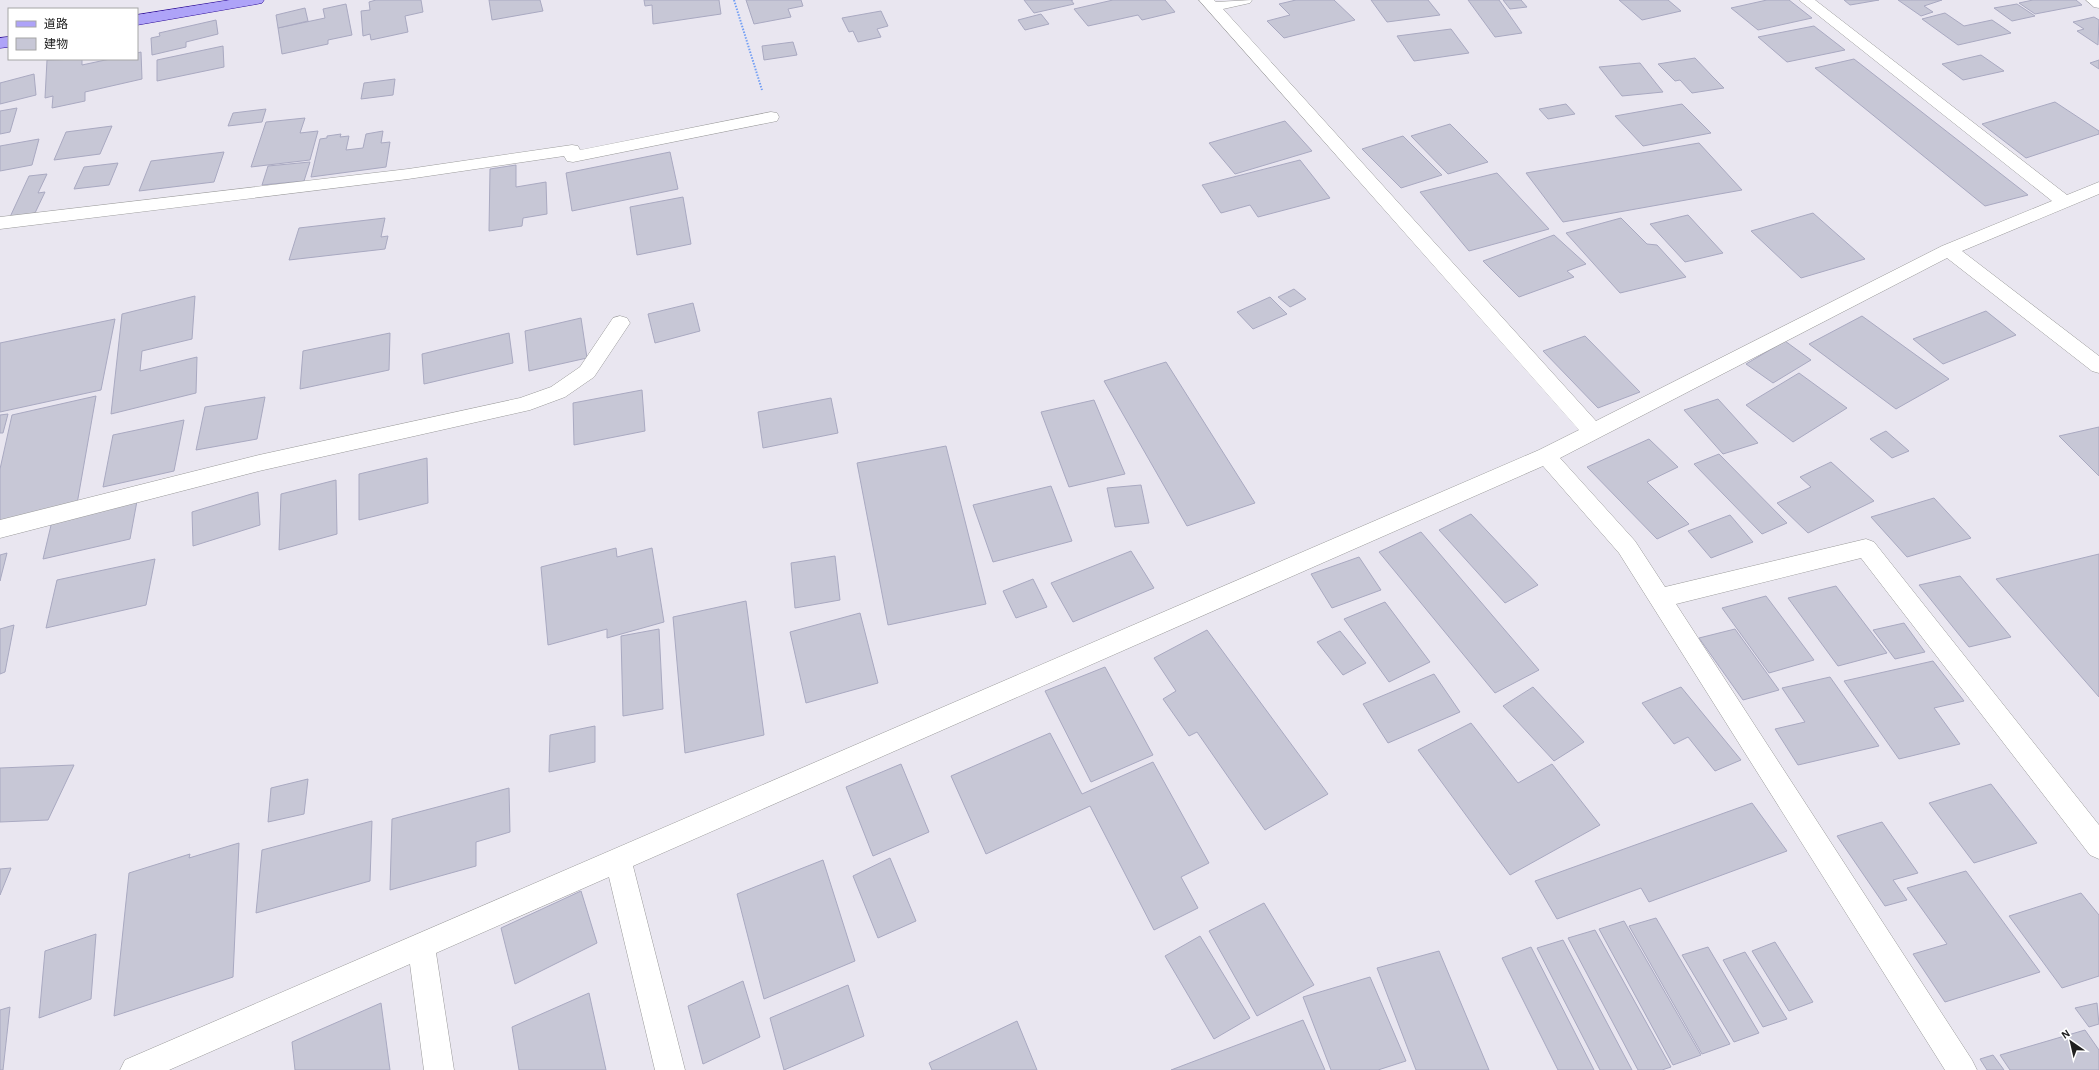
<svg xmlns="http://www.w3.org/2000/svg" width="2099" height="1070" viewBox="0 0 2099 1070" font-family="'Alegreya Sans','Noto Sans JP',sans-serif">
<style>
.building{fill:#c7c7d6;stroke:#a9a9c1}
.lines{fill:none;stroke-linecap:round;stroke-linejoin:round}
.minor-casing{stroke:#9a9a9a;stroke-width:1}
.major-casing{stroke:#270794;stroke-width:1}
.path{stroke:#739ff4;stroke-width:2;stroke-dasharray:1.5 1.5;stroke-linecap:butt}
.minor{fill:#fff;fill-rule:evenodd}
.major{fill:#aea3f8;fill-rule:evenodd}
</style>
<rect width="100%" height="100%" fill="#e9e6f0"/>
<g class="building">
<polygon points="376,0 421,0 423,12 405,16 408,32 371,40 370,34 363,36 361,11 370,10 369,2"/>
<polygon points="489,0 540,0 543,11 492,20"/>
<polygon points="644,0 719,0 721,14 653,24 652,5 645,6"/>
<polygon points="746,0 801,0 803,6 788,9 791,17 754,24"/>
<polygon points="1024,0 1073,0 1071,0 1074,4 1034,13"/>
<polygon points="1113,0 1165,0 1175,12 1142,20 1138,15 1088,26 1074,9"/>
<polygon points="1296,0 1334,0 1355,20 1284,38 1267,21 1290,15 1279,4"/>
<polygon points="1371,0 1428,0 1440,15 1387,22"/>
<polygon points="1468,0 1499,0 1522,33 1495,37"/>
<polygon points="1503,0 1521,0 1527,7 1510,9"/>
<polygon points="1619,0 1668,0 1681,11 1642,20"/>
<polygon points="1767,0 1789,0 1812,18 1758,30 1731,8"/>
<polygon points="1844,0 1879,0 1850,5"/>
<polygon points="1898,0 1942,0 1924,6 1933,12 1921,16"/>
<polygon points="2033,0 2076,0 2082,5 2035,14 2019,3"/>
<polygon points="346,4 352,35 328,40 328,44 282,54 278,28 325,18 323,9"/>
<polygon points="2017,4 2035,16 2012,21 1994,8"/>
<polygon points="305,8 308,21 278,28 276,15"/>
<polygon points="881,11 888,26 877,29 881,37 858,42 853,31 849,32 842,18"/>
<polygon points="1945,13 1964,26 1992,20 2011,33 1958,45 1922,19"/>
<polygon points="1041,14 1049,24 1025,30 1018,20"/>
<polygon points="2094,17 2099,20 2098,45 2077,31 2084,29 2073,22"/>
<polygon points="216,20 218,34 186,42 186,47 152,55 151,38 160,36 159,33"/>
<polygon points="1814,26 1845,50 1787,62 1758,37"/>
<polygon points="1451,29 1469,53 1414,61 1397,36"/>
<polygon points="793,42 797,55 764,60 762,46"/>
<polygon points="223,46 224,67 157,81 157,60"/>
<polygon points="141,52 142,79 85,92 85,101 52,108 53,96 45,98 47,60 82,59 82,65 110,59 137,59 137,53"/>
<polygon points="1981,55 2004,71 1963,80 1942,64"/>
<polygon points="1695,58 1712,76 1724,88 1692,93 1680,80 1675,81 1658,64"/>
<polygon points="1854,59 2028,195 1985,206 1815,68"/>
<polygon points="2099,60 2099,69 2090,63"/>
<polygon points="1640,63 1663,92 1622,96 1599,67"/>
<polygon points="34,74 36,95 0,104 0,83"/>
<polygon points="395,79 393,95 361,99 364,83"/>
<polygon points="2055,102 2099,131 2099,134 2026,158 1982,124"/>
<polygon points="1566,104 1575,114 1548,119 1539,109"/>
<polygon points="1682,104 1711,133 1643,146 1615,116"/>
<polygon points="17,108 10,132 0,134 0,111"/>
<polygon points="266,109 262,122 228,126 233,113"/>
<polygon points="305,118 300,133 318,131 310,160 251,167 266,122"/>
<polygon points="1285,121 1312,151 1235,174 1209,143"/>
<polygon points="1450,124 1488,162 1448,174 1411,136"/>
<polygon points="112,126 100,154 54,160 66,132"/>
<polygon points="383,131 381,143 390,142 386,167 311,177 320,139 327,138 327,136 341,134 340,137 349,136 346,150 363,148 366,134"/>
<polygon points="1403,136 1442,175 1401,188 1362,149"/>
<polygon points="39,139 32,165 0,171 0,146"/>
<polygon points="1699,143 1742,190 1563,222 1526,173"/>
<polygon points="224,152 214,182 139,191 151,161"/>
<polygon points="670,152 678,189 572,211 566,173"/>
<polygon points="1300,160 1330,198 1258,217 1250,205 1221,213 1202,185"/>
<polygon points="310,162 304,181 262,185 268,166"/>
<polygon points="118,163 109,185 74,189 84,167"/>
<polygon points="516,165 516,187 546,182 547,214 523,218 522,226 489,231 490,169"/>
<polygon points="1497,173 1549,229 1469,251 1420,192"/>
<polygon points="47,174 38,193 45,192 35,213 10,217 29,176"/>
<polygon points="683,197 691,244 637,255 630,207"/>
<polygon points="1813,213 1865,259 1801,278 1751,231"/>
<polygon points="1688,215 1723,253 1685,262 1650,224"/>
<polygon points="385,218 381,237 388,236 385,249 289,260 299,228"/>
<polygon points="1621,218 1647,244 1657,245 1686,277 1620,293 1566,233"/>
<polygon points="1554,235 1586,264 1567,271 1574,277 1519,297 1483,261"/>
<polygon points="1294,289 1306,299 1290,307 1278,297"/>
<polygon points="195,296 192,339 142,351 140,371 197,357 196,393 111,414 122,314"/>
<polygon points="1270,297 1287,314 1253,329 1237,312"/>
<polygon points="693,303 700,331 655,343 648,314"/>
<polygon points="1986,311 2016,335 1943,364 1913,339"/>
<polygon points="1862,316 1949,379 1896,409 1809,344"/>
<polygon points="581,318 587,358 529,371 525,331"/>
<polygon points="115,319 101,390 0,412 0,343"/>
<polygon points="390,333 389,370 300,389 303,351"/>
<polygon points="509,333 513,363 424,384 422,354"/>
<polygon points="1585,336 1640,392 1598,408 1543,351"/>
<polygon points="1785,341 1811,360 1773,383 1746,364"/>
<polygon points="1166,362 1255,503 1187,526 1104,381"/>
<polygon points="1799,373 1847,408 1793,442 1746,405"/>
<polygon points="642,390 645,431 574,445 573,403"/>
<polygon points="96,396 77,504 0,522 0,469 12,415"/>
<polygon points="265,397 257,439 196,450 205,407"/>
<polygon points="831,398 838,433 763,448 758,412"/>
<polygon points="1718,399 1758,443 1723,454 1684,410"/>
<polygon points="1094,400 1125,474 1069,487 1041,412"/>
<polygon points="8,414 3,433 0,433 0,415"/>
<polygon points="184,420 174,471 103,487 113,435"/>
<polygon points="2099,427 2099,476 2059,436"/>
<polygon points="1886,431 1909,451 1892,458 1870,439"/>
<polygon points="1649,439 1678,467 1647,482 1689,524 1657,539 1587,467"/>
<polygon points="946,446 986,604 888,625 857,463"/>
<polygon points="1719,454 1787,523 1762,534 1694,464"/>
<polygon points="427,458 428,503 359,520 359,474"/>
<polygon points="1831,462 1874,501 1808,533 1777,503 1811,487 1800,477"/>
<polygon points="336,480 337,534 279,550 281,494"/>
<polygon points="1141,485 1149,523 1115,527 1107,488"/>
<polygon points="1051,486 1072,541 993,562 973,505"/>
<polygon points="258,492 260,525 193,546 192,512"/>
<polygon points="1934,498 1971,538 1907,557 1871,517"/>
<polygon points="137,501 130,539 43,559 52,521"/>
<polygon points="1471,514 1538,585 1505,603 1439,530"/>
<polygon points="1730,515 1753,542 1711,558 1688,531"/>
<polygon points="1421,532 1539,670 1495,693 1379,552"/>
<polygon points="616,548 617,557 652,548 664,622 607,638 607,629 548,645 541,567"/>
<polygon points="1131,551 1154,588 1073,622 1051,583"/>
<polygon points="7,553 0,581 0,555"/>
<polygon points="2099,554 2099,697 1996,579"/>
<polygon points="835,556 840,600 795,608 791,563"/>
<polygon points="1359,557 1381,590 1332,608 1311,574"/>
<polygon points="155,559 146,605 46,628 57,580"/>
<polygon points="1960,576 2011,637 1969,647 1919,585"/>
<polygon points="1033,579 1047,607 1016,618 1003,591"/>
<polygon points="1836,586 1887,653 1838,666 1788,598"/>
<polygon points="1766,596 1814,660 1769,673 1722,608"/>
<polygon points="746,601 764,735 685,753 673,617"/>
<polygon points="1385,602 1430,662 1389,682 1344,619"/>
<polygon points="860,613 878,683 806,703 790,632"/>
<polygon points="1904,623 1925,652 1895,659 1873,630"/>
<polygon points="14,625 5,672 0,674 0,629"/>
<polygon points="659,629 663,709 623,716 621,636"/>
<polygon points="1735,629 1779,690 1743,700 1699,638"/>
<polygon points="1207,630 1328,794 1265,830 1197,732 1189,736 1163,699 1176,691 1154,658"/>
<polygon points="1340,631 1366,663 1343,675 1317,642"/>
<polygon points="1933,661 1964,701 1934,708 1960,744 1899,759 1844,681"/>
<polygon points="1105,667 1153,755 1091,782 1045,691"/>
<polygon points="1434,674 1460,712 1388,743 1363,704"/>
<polygon points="1830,677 1879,746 1798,765 1775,729 1805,722 1782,688"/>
<polygon points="1533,687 1584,742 1554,761 1503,706"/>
<polygon points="1681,687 1741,760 1715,771 1688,737 1674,744 1642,703"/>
<polygon points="1471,723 1518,783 1552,764 1600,825 1510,875 1418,750"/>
<polygon points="595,726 595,762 549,772 550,735"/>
<polygon points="1050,733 1082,794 1153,762 1209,863 1181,877 1198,908 1154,930 1090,806 986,854 951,776"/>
<polygon points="901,764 929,832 873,856 846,787"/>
<polygon points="74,765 48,820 0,822 0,768"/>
<polygon points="308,779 304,814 268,822 271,788"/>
<polygon points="1991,784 2037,843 1974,863 1929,803"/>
<polygon points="509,788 510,832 476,842 476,866 390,890 392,819"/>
<polygon points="1752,803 1787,851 1649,902 1641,888 1557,919 1535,881"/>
<polygon points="372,821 370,881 256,913 262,850"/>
<polygon points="1882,822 1918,873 1893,880 1907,900 1885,906 1837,836"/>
<polygon points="239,843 233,977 114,1016 129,873 190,854 189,858"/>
<polygon points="890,858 916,921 878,938 853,876"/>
<polygon points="823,860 855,961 764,999 737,894"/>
<polygon points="11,868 0,895 0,869"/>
<polygon points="1966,871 2040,972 1945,1002 1913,954 1947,944 1907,888"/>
<polygon points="581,891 597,943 515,984 501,928"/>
<polygon points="2081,893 2099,915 2099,976 2062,988 2009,916"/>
<polygon points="1264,903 1314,985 1257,1016 1209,931"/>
<polygon points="1656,918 1730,1044 1702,1054 1629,926"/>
<polygon points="1624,921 1701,1055 1673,1065 1599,929"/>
<polygon points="1595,930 1671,1067 1662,1070 1638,1070 1568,938"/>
<polygon points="96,934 91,999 39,1018 45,951"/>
<polygon points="1200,936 1250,1018 1214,1039 1165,956"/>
<polygon points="1563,940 1632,1070 1600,1070 1537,948"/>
<polygon points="1775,942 1813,1002 1789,1011 1752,951"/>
<polygon points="1531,947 1594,1070 1558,1070 1502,958"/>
<polygon points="1708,947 1759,1033 1734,1042 1682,955"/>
<polygon points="1439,951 1489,1070 1416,1070 1377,968"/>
<polygon points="1745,952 1787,1019 1763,1027 1723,960"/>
<polygon points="1370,977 1406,1061 1378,1070 1331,1070 1303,997"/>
<polygon points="743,981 760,1037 703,1064 688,1006"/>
<polygon points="848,985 864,1036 784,1070 770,1018"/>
<polygon points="589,993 606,1070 519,1070 512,1027"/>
<polygon points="381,1003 390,1070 295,1070 292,1042"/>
<polygon points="2097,1003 2099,1024 2089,1027 2075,1008"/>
<polygon points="10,1007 3,1070 0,1070 0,1010"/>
<polygon points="1303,1020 1325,1070 1171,1070"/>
<polygon points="1017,1021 1037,1070 932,1070 929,1063"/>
<polygon points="2085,1030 2099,1050 2099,1070 2010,1070 2000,1055"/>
<polygon points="1993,1055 2004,1070 1987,1070 1980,1059"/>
</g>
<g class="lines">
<defs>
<g id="minor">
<polygon points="1199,0 1214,0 1216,2 1252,0 1250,3 1223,9 1596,421 1942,246 2052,201 1799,0 1815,0 2067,195 2099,182 2099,194 1962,251 2099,356 2099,373 2092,371 1947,258 1560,458 1635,541 1665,587 1866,539 1874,542 2099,825 2099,859 2090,855 1861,558 1676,604 1972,1060 1977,1070 1945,1070 1619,553 1543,466 633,866 685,1070 655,1070 609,877 436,953 454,1070 424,1070 410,964 169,1070 120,1070 125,1060 1539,450 1579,430"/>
<polygon points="2086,0 2099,0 2099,8 2094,7"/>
<polygon points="771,112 777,113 779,117 777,121 573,162 567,161 564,156 408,179 0,229 0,217 408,169 572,145 578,146 580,150"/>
<polygon points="620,316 627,318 630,323 594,377 565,397 530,410 259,471 0,538 0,520 259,455 520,398 551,387 580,367 613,318"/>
</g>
<g id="major">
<polygon points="230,0 264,0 262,3 257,4 137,25 137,15"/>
<polygon points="9,37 9,47 0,48 0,38"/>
</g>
</defs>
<use href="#minor" class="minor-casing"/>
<use href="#major" class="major-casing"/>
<polyline class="path" points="734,0 762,90"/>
<use href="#minor" class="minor"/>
<use href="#major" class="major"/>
</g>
<rect x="8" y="8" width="130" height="52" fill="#ffffff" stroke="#a6a6a6"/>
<rect x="16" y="21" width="20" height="6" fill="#aea3f8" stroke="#a6a6a6"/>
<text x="44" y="28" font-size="12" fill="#202020">道路</text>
<rect x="16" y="38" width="20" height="12" fill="#c7c7d6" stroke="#a6a6a6"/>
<text x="44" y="48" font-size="12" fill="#202020">建物</text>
<g transform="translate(2071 1042) rotate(326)" stroke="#ffffff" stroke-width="3" paint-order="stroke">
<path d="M0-3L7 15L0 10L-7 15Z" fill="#202020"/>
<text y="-6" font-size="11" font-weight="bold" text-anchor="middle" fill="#202020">N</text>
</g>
</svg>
